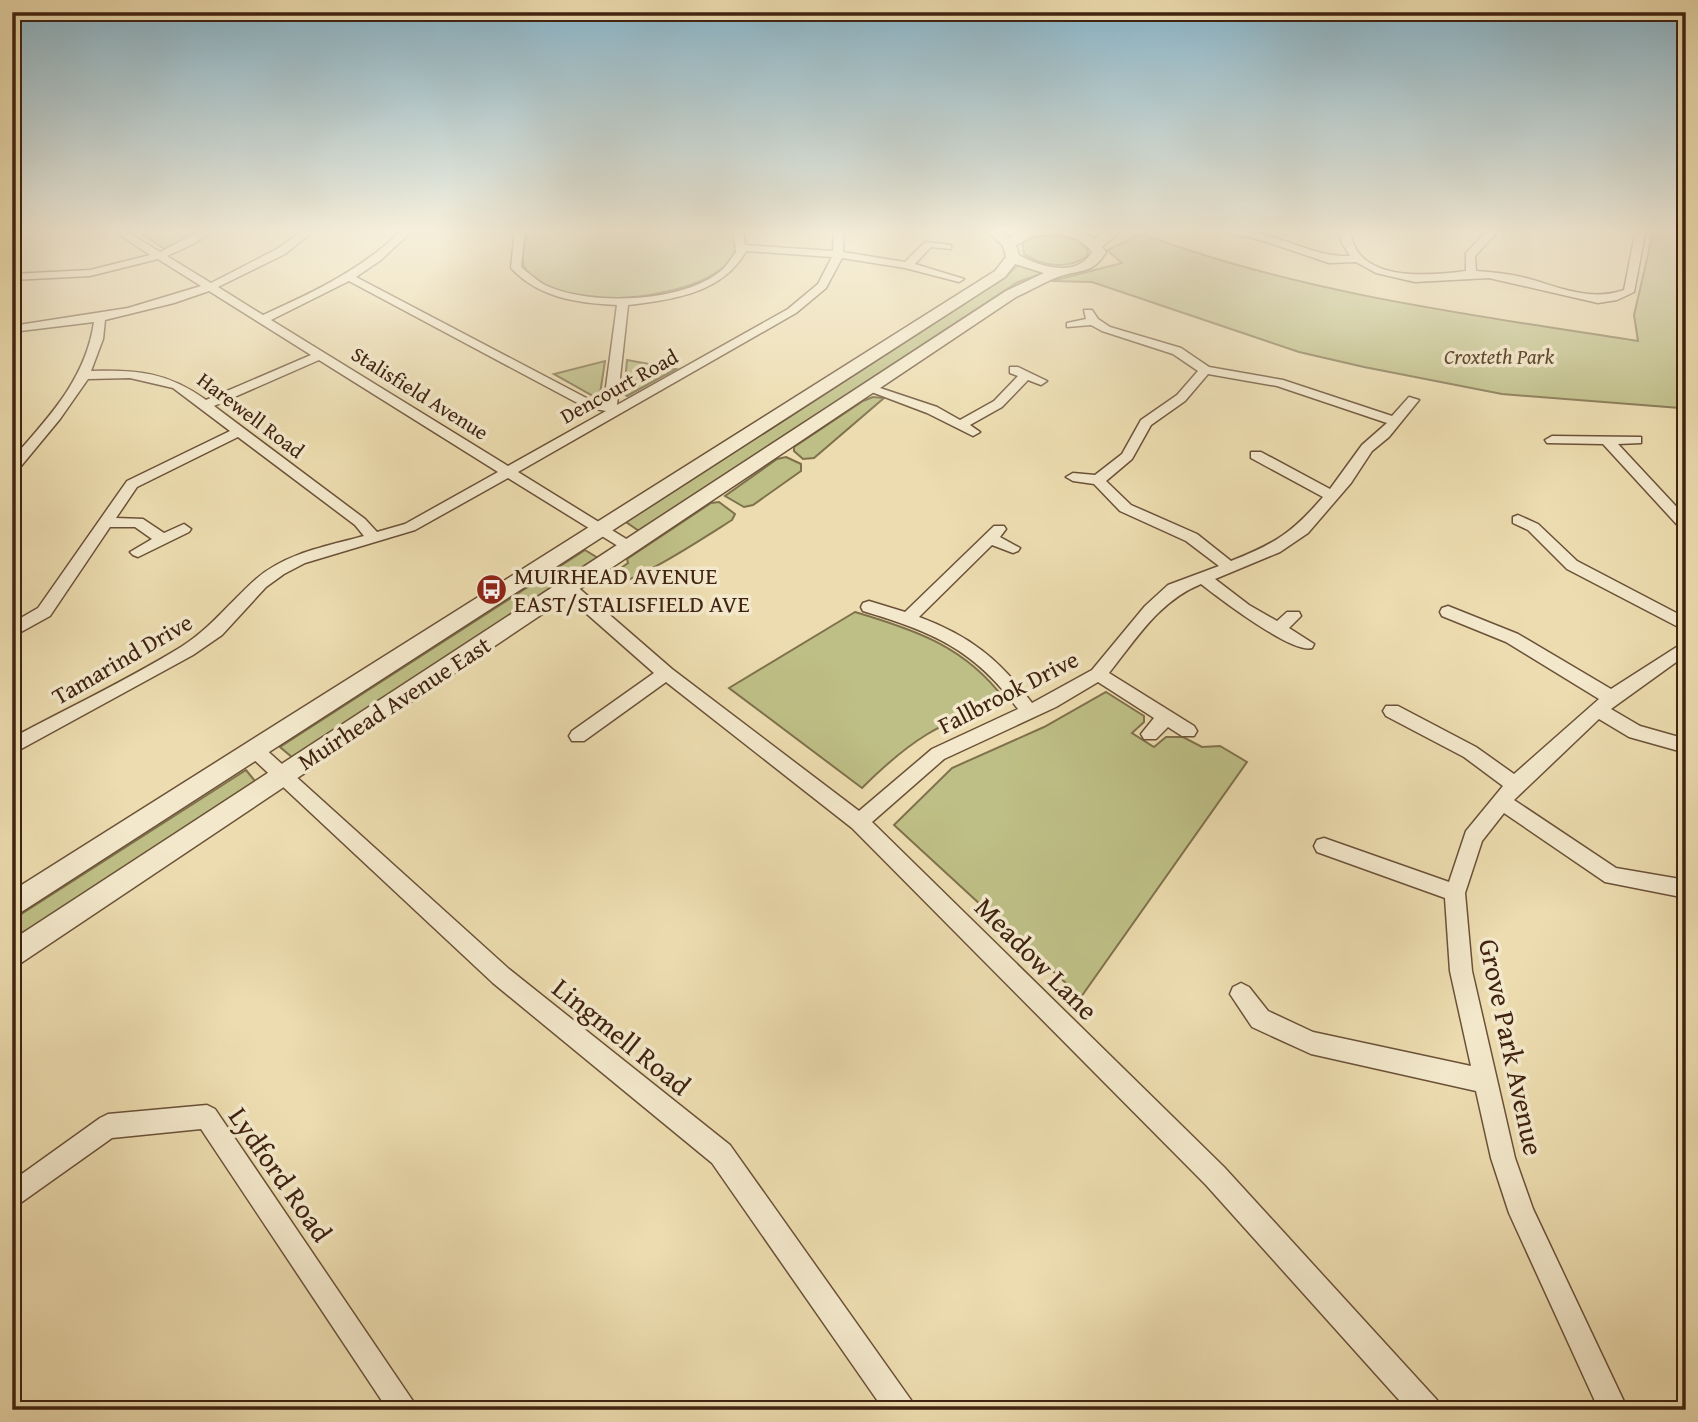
<svg xmlns="http://www.w3.org/2000/svg" width="1698" height="1422" viewBox="0 0 1698 1422" font-family="'Gentium Book Plus',serif">
<style>
.green{fill:#bebf86;stroke:#7f714c;stroke-width:2}
.lines{fill:none;stroke-linecap:round;stroke-linejoin:round}
.minor-casing{stroke:#6b5138;stroke-width:3}
.tertiary-casing{stroke:#6b5138;stroke-width:3}
.minor{fill:#f3e8cb;fill-rule:evenodd}
.tertiary{fill:#f3e8cb;fill-rule:evenodd}
.labels{text-anchor:middle;dominant-baseline:central;stroke-width:7;stroke-linejoin:round;paint-order:stroke}
.far-park-label{font-size:21px;font-style:italic;fill:#604a2e;stroke:#f3e8cb}
.far-street-label{font-size:21px;fill:#402311;stroke:#f3e8cb}
.poi-label{font-size:24px;fill:#402311;stroke:#f3e8cb;text-anchor:start}
.street-label{font-size:24px;fill:#402311;stroke:#f3e8cb}
.near-street-label{font-size:28px;fill:#402311;stroke:#f3e8cb}
</style>
<rect width="100%" height="100%" fill="#ecdcaf"/>
<filter id="stains"><feTurbulence type="fractalNoise" baseFrequency=".00286" numOctaves="4"/><feColorMatrix values="0 0 0 0 .2 0 0 0 0 .09 0 0 0 0 .02 0 0 0 .5 -.17"/></filter>
<radialGradient id="worn" r=".72"><stop offset=".6" stop-color="#630" stop-opacity="0"/><stop offset="1" stop-color="#630" stop-opacity=".3"/></radialGradient>
<g class="green">
<polygon points="133,229 208,229 165,249"/>
<path d="M528,229h202c44,64 -183,98 -206,37 -4,-11 1,-26 4,-37z"/>
<path d="M1654,229h32v187l-6,-8 -178,-14 -138,-27 -65,-15 -207,-70 -40,-1 70,-18 -15,-13 35,-16c158,59 329,81 496,107l-4,-26z"/>
<path d="M1049,235l28,5 11,10 -1,6c-18,14 -46,10 -63,-2l-1,-11 13,-7z"/>
<polygon points="1019,264 1046,272 1018,282 639,531 626,522 1004,278"/>
<polygon points="627,360 676,369 627,396 624,394"/>
<polygon points="605,361 600,394 593,396 554,374"/>
<polygon points="873,397 884,398 814,458 803,459 794,451 794,447 863,401"/>
<polygon points="786,457 801,464 801,471 753,505 744,507 725,496 777,459"/>
<path d="M719,502l16,12 -3,6c-21,13 -109,72 -129,65l1,-5 24,-17 -1,-4 84,-56z"/>
<polygon points="585,550 598,558 293,758 280,747"/>
<path d="M855,612c61,18 111,35 150,88 -66,23 -94,39 -143,88l-133,-100z"/>
<polygon points="1106,692 1144,716 1144,722 1132,733 1154,747 1166,737 1183,737 1202,747 1220,746 1247,762 1081,997 894,825 952,768 1044,727"/>
<polygon points="246,770 255,781 12,941 12,920"/>
</g>
<g class="lines">
<defs>
<g id="minor">
<path d="M111,229h12l37,23 45,-23h12l-24,15 -26,12 44,27 66,-34 28,-20h11l-31,25 -67,33 45,28c51,-23 100,-46 140,-86h11l-33,31 -25,17 236,124 12,1 13,-97c-40,-2 -78,-7 -106,-37l4,-39h10l-4,38c8,6 17,15 26,19 44,20 139,17 176,-17 5,-5 9,-12 13,-17l-3,-23h10l2,16 88,6 1,-22h10l-1,23 62,10 20,-20 26,3v4l-20,-2 -16,17 49,15 -5,3 -54,-14 -63,-10 -16,30 -30,25 -278,159 118,73 2,3 -2,3h-10l-118,-73 -93,52 -110,33 -21,11 -18,13 -44,48 -29,20 -181,99v-16c56,-30 115,-58 169,-91 30,-19 49,-45 75,-68 30,-26 71,-33 108,-43l-9,-11 -117,-88 -101,50 -21,31 27,1 21,14 20,-9 7,5 -2,3 -51,25 -5,-2 -3,-3 22,-13 -17,-12h-25l-60,89 -38,21v-14l26,-15 89,-127 103,-50 -57,-43 -43,-10 -42,1 -28,40 -43,52 -5,1v-13c36,-41 74,-80 82,-137l-82,10v-6l116,-18 73,-22 -43,-27 -68,17 -78,4v-6l78,-4 60,-15zM746,251l86,6 -14,27 -30,25 -171,96 11,-100c44,-5 95,-12 118,-54zM349,281l236,126 21,4 -98,55 -237,-146zM209,291l102,64 -105,45c-39,-28 -68,-30 -115,-29l12,-32 2,-19 69,-17zM319,360l179,112 -93,52 -28,8 -12,-13 -151,-113z"/>
<path d="M1214,229c19,0 37,2 55,7 28,8 52,21 81,20l-9,-15 -1,-12h10c4,54 78,47 116,42v-18l23,-24h11l-25,27 1,15c17,1 34,3 50,7 33,9 64,24 98,12l12,-61h10l-12,63 -17,8 -19,3 -109,-25 -74,4 -39,-9 -20,-11 -27,1 -65,-22z"/>
<path d="M1084,310h8l6,9 12,8 71,21 28,19 74,13 109,36 17,-19 10,3 -30,37 -17,14 -21,32 -43,50 -28,19 -65,27 34,26 28,16 10,-9h12l2,4 -12,12 25,16 -2,4c-20,6 -93,-50 -111,-64 -42,17 -64,54 -92,89l85,53 3,5 -3,5h-12l-14,-9 -12,12h-12l-3,-5 13,-16 -56,-36 -42,25 -112,52 -72,63 352,345 213,233 4,10h-33l-202,-225 -354,-357 -186,-146 -82,59h-12l-3,-5 3,-5 82,-58 -92,-81 -2,-4 8,-5 6,1 98,85 187,142 73,-62 86,-40c-44,-60 -85,-77 -155,-98l-2,-4 2,-4 6,-2 36,11 89,-86h10l2,3 -6,8 20,11 -2,3 -5,2 -21,-8 -73,72c51,19 80,42 113,86l60,-33 53,-64 23,-21 51,-19 -33,-25 -66,-30 -26,-27 -21,-3 -7,-4 7,-4 22,2 27,-21 19,-34 36,-25 21,-24 -25,-17 -71,-23 -11,-6 -24,2v-4l19,-4zM1208,374l69,12 110,37 -25,22 -32,44 -69,-37h-10v6l72,39c-31,36 -47,46 -92,64l-34,-27 -66,-29 -25,-24 26,-22 19,-34 34,-24z"/>
<polygon points="1010,367 1018,367 1047,381 1041,385 1028,380 1002,407 970,425 980,432 973,436 927,413 861,388 871,385 937,407 960,420 994,401 1018,376 1010,373"/>
<polygon points="1552,436 1641,437 1641,443 1618,444 1686,517 1686,531 1681,529 1603,444 1547,443 1545,440"/>
<polygon points="1518,515 1538,524 1577,561 1686,618 1686,631 1567,569 1528,530 1513,523 1513,517"/>
<polygon points="1448,606 1518,634 1611,689 1686,641 1686,655 1611,709 1640,726 1686,739 1686,753 1629,737 1599,719 1514,800 1616,868 1686,880 1686,898 1605,882 1504,813 1482,841 1465,893 1472,971 1515,1158 1533,1209 1628,1410 1599,1410 1509,1213 1491,1158 1476,1091 1311,1054 1252,1027 1230,994 1233,987 1241,983 1249,987 1268,1011 1313,1032 1471,1066 1450,971 1445,898 1317,852 1314,846 1317,840 1324,838 1449,882 1466,831 1503,786 1464,757 1386,716 1383,711 1386,706 1398,706 1476,747 1514,774 1599,699 1506,642 1442,616 1440,612 1442,608"/>
<polygon points="256,744 262,746 509,969 730,1145 911,1400 915,1410 884,1410 712,1163 493,983 250,756 247,751 250,746"/>
<polygon points="207,1105 215,1109 419,1410 388,1410 201,1129 112,1138 12,1209 12,1181 100,1118 108,1114"/>
</g>
<path id="tertiary" d="M985,229h14l10,9c22,-16 64,-13 86,1l14,-10h14l-21,18 4,5c-13,23 -27,17 -48,25 -14,5 -28,14 -42,20l-1004,672v-29l994,-649 38,-18 -29,-9 -10,13 -993,641v-27l983,-620 11,-14 -3,-11zM1057,234c14,2 26,6 35,18 -15,26 -52,15 -73,3l-3,-10 17,-9z"/>
</defs>
<use href="#minor" class="minor-casing"/>
<use href="#tertiary" class="tertiary-casing"/>
<use href="#minor" class="minor"/>
<use href="#tertiary" class="tertiary"/>
</g>
<linearGradient id="sky" x2="0" y2="1"><stop stop-color="#88b7ce"/><stop offset="0.54" stop-color="#f6efdb"/><stop offset="1" stop-color="#f6efdb" stop-opacity="0"/></linearGradient>
<rect width="1698" height="428" fill="url(#sky)"/>
<defs>
<symbol id="bus-disc" viewBox="-11 -11 22 22"><circle r="9.5" fill="#8f2418" stroke="#f3e8cb"/><path d="M-5-6H5V4H4V6H2V4H-2V6H-4V4H-5ZM-3.5-4V0h7V-4ZM-3.5 1.2v1.5H-2V1.2ZM2 1.2v1.5H3.5V1.2Z" fill="#fff"/></symbol>
</defs>
<g fill-rule="evenodd">
<use href="#bus-disc" x="474" y="572" width="35" height="35"/>
</g>
<g class="labels">
<g class="far-park-label">
<text x="1499" y="356">Croxteth Park</text>
</g>
<g class="far-street-label">
<text transform="translate(619 386) rotate(-29)">Dencourt Road</text>
<text transform="translate(420 393) rotate(32)">Stalisfield Avenue</text>
<text transform="translate(251 415) rotate(37)">Harewell Road</text>
</g>
<g class="poi-label">
<text x="514" y="575">MUIRHEAD AVENUE<tspan x="514" dy="28">EAST/STALISFIELD AVE</tspan></text>
</g>
<g class="street-label">
<text transform="translate(122 659) rotate(-30)">Tamarind Drive</text>
<text transform="translate(1008 692) rotate(-27)">Fallbrook Drive</text>
<text transform="translate(394 703) rotate(-33)">Muirhead Avenue East</text>
</g>
<g class="near-street-label">
<text transform="translate(1037 958) rotate(45)">Meadow Lane</text>
<text transform="translate(622 1036) rotate(39)">Lingmell Road</text>
<text transform="translate(1512 1047) rotate(78)">Grove Park Avenue</text>
<text transform="translate(281 1174) rotate(55)">Lydford Road</text>
</g>
</g>
<rect width="1698" height="1422" fill="none" stroke="#ecdcaf" stroke-width="42"/>
<rect x="14" y="14" width="1670" height="1394" fill="none" stroke="#402311" stroke-width="3.5"/>
<rect x="21" y="21" width="1656" height="1380" fill="none" stroke="#402311" stroke-width="2"/>
<rect width="100%" height="100%" filter="url(#stains)"/>
<rect width="100%" height="100%" fill="url(#worn)"/>
</svg>
